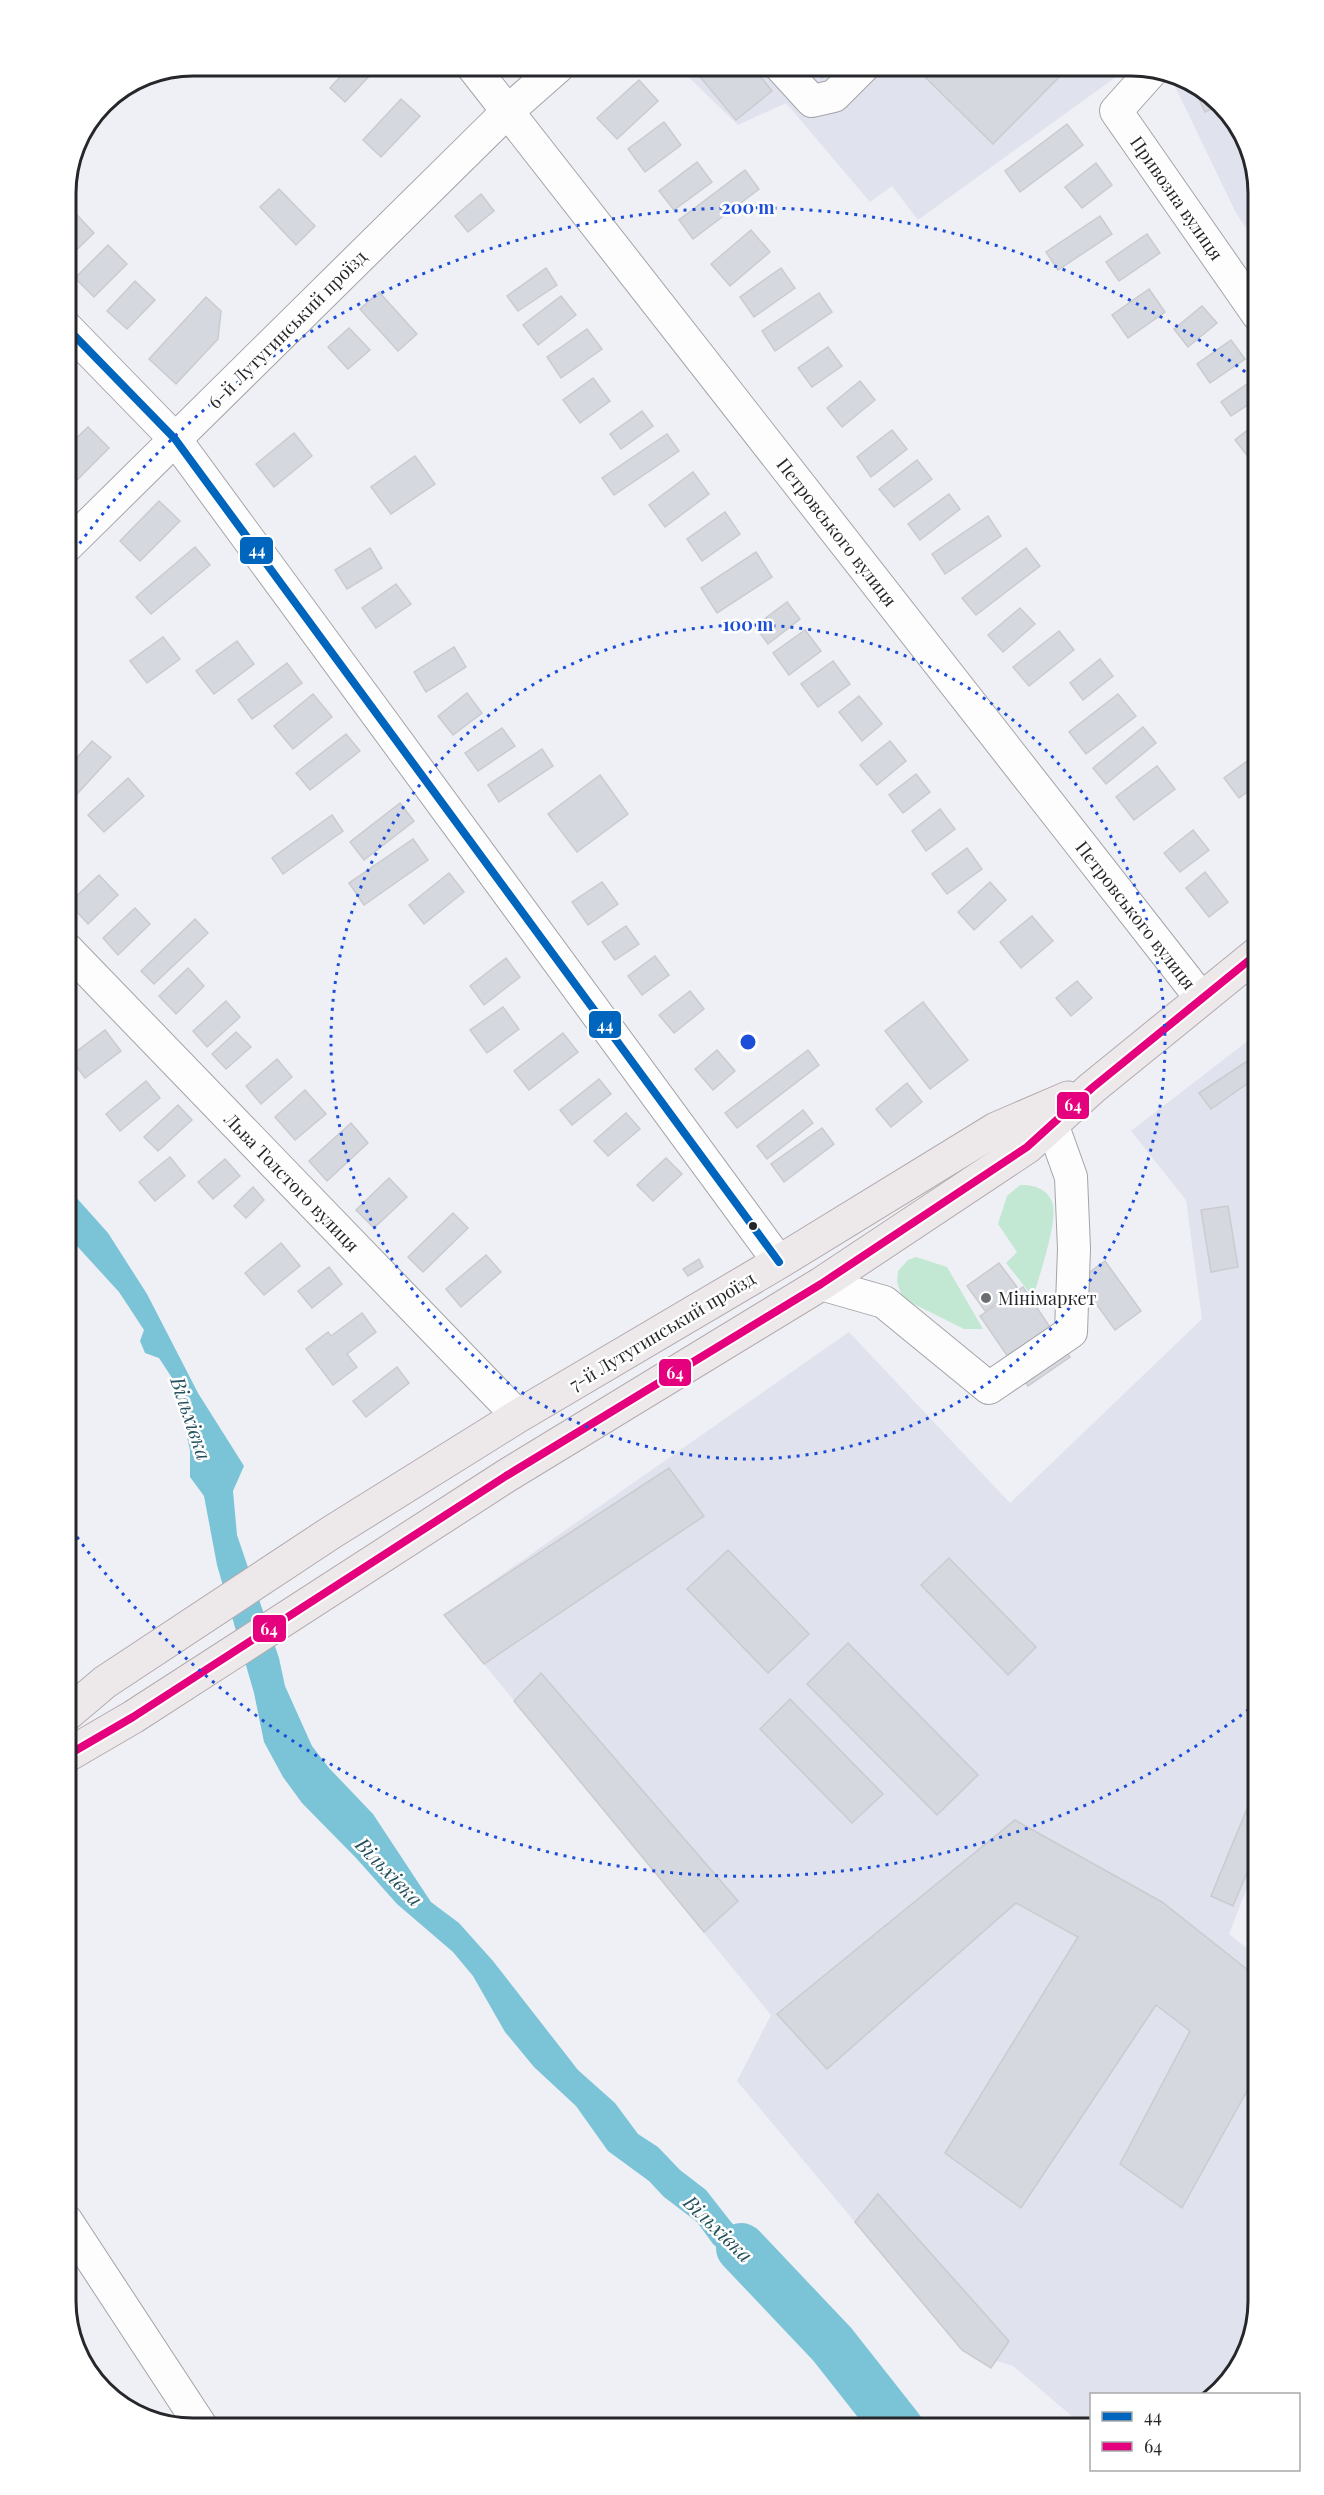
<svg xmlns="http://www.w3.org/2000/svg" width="1324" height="2495" viewBox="0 0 1324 2495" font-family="'Playfair Display',serif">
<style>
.built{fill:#e0e2ee}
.green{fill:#c2e7d3}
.water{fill:#7bc4d8}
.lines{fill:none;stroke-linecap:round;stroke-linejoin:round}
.river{stroke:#7bc4d8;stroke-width:50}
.building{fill:#d6d8df;stroke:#cbcbcf;stroke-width:1.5}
.minor-casing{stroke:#a3a4a7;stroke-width:34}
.major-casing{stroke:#b3aaae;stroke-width:35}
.minor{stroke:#fdfdfe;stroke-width:32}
.major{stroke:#ede8ea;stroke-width:33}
.bus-1-casing{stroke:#fff;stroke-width:12}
.bus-2-casing{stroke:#fff;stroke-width:12}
.bus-1{stroke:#0065bd;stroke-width:8}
.bus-2{stroke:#e5007d;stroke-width:8}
.ring{fill:none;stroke:#1d4ed8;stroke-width:3;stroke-dasharray:3 6}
.bus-dot{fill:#26272a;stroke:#fff;stroke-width:2}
.poi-dot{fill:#6c6d71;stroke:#fff;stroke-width:2}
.labels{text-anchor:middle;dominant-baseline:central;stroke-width:5;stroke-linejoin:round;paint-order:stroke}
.street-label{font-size:18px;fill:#26272a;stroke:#fff}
.poi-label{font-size:18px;fill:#26272a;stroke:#fff;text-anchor:start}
.water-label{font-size:20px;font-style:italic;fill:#24515c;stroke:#fff}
.rim{fill:none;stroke:#26272a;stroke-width:3}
.centre{fill:#1d4ed8;stroke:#fff;stroke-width:3}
.ring-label{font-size:18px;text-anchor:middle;font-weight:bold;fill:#1d4ed8;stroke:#fff;stroke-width:5;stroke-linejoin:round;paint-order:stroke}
.line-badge{stroke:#fff;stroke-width:2}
.badge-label{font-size:16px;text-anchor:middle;font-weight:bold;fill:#fff}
</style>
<rect width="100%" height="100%" fill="#eff0f5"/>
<g class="built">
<polygon points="677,66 1126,66 1127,69 918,220 892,186 870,202 786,103 738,125"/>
<polygon points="1171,78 1208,92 1248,144 1258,194 1258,246 1236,213"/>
<polygon points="1258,1033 1258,1860 1229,1934 1258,1957 1258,2302 1236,2373 1210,2394 1092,2394 1091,2429 1087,2429 1013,2366 962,2350 737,2081 771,2015 444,1615 849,1332 1010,1503 1202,1319 1186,1200 1131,1131"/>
</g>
<g class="green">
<path d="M1020,1185c14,-1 30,5 33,20 4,19 -14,72 -20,92l-27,-34 11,-11 -19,-28 9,-28z"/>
<polygon points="916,1257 947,1267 983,1329 964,1329 912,1303 901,1294 897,1282 898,1271 908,1260"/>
</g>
<polygon class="water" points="66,1186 108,1233 147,1294 198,1393 244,1466 233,1491 237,1535 279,1658 285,1686 312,1746 329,1768 373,1814 431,1902 459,1923 493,1961 578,2070 615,2103 638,2134 658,2147 680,2170 706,2190 731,2222 794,2289 779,2306 758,2284 713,2244 697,2222 664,2197 649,2181 608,2151 576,2106 534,2067 505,2032 473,1976 453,1952 397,1904 356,1858 302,1803 283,1777 264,1742 254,1693 217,1565 204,1496 190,1477 190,1450 174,1381 159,1358 145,1353 140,1341 144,1330 119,1292 66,1234"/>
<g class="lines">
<polyline class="river" points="741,2248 832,2344 899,2429"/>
</g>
<g class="building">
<polygon points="350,66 374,66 377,68 345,102 330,88"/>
<polygon points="691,66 752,66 772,91 736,120"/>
<polygon points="810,66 834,66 822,78"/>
<polygon points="937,66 1070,66 993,144 926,78"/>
<polygon points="639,80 658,101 617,139 597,118"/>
<polygon points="1193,86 1208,92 1218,106 1205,112"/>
<polygon points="401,99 420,116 381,157 363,140"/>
<polygon points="664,122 681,145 645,172 628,149"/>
<polygon points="1067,124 1083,145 1020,192 1005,171"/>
<polygon points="697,162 712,182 674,210 659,191"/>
<polygon points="1096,163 1112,185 1082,208 1065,187"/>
<polygon points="745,170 759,189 693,239 679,220"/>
<polygon points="279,189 315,226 296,245 260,207"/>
<polygon points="481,194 494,211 468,232 455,216"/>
<polygon points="77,215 94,233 66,260 66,224"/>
<polygon points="1100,216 1112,234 1058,270 1046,252"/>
<polygon points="751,230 770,252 730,286 711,264"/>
<polygon points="1147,234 1160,253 1119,281 1106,262"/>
<polygon points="108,245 127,264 94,297 75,278"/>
<polygon points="546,268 557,285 518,311 507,296"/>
<polygon points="781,268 795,288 754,317 740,297"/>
<polygon points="135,281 155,300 127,329 107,311"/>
<polygon points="1149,289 1165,312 1128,338 1112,315"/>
<polygon points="379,292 417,334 398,351 360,309"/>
<polygon points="819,293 832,312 775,351 762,331"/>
<polygon points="561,296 576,315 538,345 523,325"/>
<polygon points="206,297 221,311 218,339 176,384 149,359"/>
<polygon points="1202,306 1217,323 1188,347 1174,329"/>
<polygon points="349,328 370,350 348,369 328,347"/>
<polygon points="587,329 602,349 561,378 547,357"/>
<polygon points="1231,340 1245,359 1210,383 1197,364"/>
<polygon points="828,347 842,366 812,387 798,368"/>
<polygon points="593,378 610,401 580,423 563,400"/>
<polygon points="1253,380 1258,388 1258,398 1231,416 1221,402"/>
<polygon points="860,381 875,400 842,427 827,408"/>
<polygon points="642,411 653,426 621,449 610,434"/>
<polygon points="1258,422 1258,450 1249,458 1235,440"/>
<polygon points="88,427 109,448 76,481 66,471 66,448"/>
<polygon points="892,430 907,449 871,477 857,457"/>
<polygon points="294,433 312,456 274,487 256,464"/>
<polygon points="667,434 679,451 614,495 602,478"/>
<polygon points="415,456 435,484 391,514 371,487"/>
<polygon points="917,460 932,479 894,507 879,489"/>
<polygon points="693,472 709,494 665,527 649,505"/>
<polygon points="949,494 960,509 920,540 908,524"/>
<polygon points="159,501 180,521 140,561 120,541"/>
<polygon points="725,512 740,534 702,561 687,539"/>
<polygon points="988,516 1001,536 945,574 932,554"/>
<polygon points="195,547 210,565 151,614 136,597"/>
<polygon points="370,548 382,568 347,589 335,570"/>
<polygon points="1026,548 1040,566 976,615 962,598"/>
<polygon points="756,552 772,577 717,613 701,588"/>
<polygon points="396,584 411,604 376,628 362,608"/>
<polygon points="787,602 800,619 768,644 755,626"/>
<polygon points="1020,608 1035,624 1003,652 988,635"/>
<polygon points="805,630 821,651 789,675 773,653"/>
<polygon points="1059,631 1074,650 1029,686 1013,667"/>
<polygon points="163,637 180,659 147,683 130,661"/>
<polygon points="237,641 254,664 214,694 196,671"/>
<polygon points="454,647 466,667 426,692 414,672"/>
<polygon points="1100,659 1113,676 1083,700 1070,683"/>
<polygon points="833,661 850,684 818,707 801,684"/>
<polygon points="287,663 302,683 252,719 238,700"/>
<polygon points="467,693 482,713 453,735 438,716"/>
<polygon points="313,694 332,717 293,749 274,726"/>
<polygon points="1118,694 1136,716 1086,754 1069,732"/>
<polygon points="859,696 882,724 862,741 839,712"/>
<polygon points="1143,727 1156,743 1106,784 1093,768"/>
<polygon points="502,728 515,746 478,771 465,753"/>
<polygon points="346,734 360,751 310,790 296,773"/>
<polygon points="92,741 111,757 66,806 66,770"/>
<polygon points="890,741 906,761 877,785 860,765"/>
<polygon points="542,749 553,766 499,802 488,785"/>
<polygon points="1250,759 1258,770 1258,784 1239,798 1224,778"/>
<polygon points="1157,766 1175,789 1134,820 1116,797"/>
<polygon points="916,774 930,792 903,813 889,795"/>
<polygon points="600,775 628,814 577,852 548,814"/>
<polygon points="128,778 144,796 104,832 88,815"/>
<polygon points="400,803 414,821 364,860 350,842"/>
<polygon points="940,809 955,829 926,851 912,831"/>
<polygon points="332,815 343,831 283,874 272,858"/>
<polygon points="1193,830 1209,850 1180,872 1164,853"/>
<polygon points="413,839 428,860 364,905 349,883"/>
<polygon points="967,848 982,869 947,894 932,874"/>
<polygon points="1205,872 1228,902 1209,917 1186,888"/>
<polygon points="449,873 464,892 424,924 409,905"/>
<polygon points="99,875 118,895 88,924 69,903"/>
<polygon points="602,882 618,904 588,925 572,902"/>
<polygon points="990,882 1006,900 974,930 958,912"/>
<polygon points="135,908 150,924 118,955 103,938"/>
<polygon points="1032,916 1053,941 1021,968 1000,942"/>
<polygon points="195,919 208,933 154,984 141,971"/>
<polygon points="626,926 639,944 615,960 602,942"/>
<polygon points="655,956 669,975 642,995 628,976"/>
<polygon points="506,958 520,977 484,1005 470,986"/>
<polygon points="188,968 204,986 176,1014 159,996"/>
<polygon points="1077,981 1092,998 1071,1016 1056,998"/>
<polygon points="66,991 76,1002 66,1010"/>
<polygon points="690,991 704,1009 674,1033 659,1015"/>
<polygon points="226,1001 240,1017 207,1047 193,1031"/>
<polygon points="923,1002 968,1060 930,1089 885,1031"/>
<polygon points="503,1007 519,1029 487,1053 470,1030"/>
<polygon points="105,1030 121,1051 85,1078 69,1057"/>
<polygon points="236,1032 251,1047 226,1069 212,1054"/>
<polygon points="563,1033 578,1052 529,1090 514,1071"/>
<polygon points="717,1050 735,1071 713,1090 695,1069"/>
<polygon points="808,1050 819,1065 737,1128 725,1113"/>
<polygon points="1258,1054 1258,1076 1211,1109 1199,1093"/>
<polygon points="277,1059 292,1077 261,1104 246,1086"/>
<polygon points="599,1079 611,1094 572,1125 560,1110"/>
<polygon points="146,1081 160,1098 120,1131 106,1114"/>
<polygon points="907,1083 922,1102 891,1127 876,1109"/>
<polygon points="305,1090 326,1114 295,1140 275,1117"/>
<polygon points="178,1105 192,1120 158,1151 144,1137"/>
<polygon points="803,1110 813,1123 767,1159 757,1146"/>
<polygon points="626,1113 640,1129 608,1156 594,1141"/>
<polygon points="351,1123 368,1143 327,1181 309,1161"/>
<polygon points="822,1128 834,1144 784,1182 771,1164"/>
<polygon points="170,1157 185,1176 155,1201 139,1182"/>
<polygon points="666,1158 682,1174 653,1201 637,1185"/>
<polygon points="225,1159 240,1176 213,1199 198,1182"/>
<polygon points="389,1178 407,1197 374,1228 356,1210"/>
<polygon points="253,1187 264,1200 246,1218 234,1206"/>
<polygon points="1228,1206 1238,1267 1211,1272 1201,1210"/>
<polygon points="453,1213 468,1228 423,1272 408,1257"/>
<polygon points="281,1243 300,1266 264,1295 245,1273"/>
<polygon points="486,1255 501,1272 461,1307 446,1289"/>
<polygon points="699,1259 703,1267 688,1276 683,1269"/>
<polygon points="1105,1261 1141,1311 1115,1330 1079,1280"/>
<polygon points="999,1263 1017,1287 985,1311 967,1286"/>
<polygon points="329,1267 342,1284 312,1308 298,1291"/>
<polygon points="1023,1287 1070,1357 1028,1386 980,1316"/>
<polygon points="362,1313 376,1332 347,1354 357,1367 333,1385 306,1349 328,1332 331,1336"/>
<polygon points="397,1367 409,1383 366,1417 353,1401"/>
<polygon points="669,1468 704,1516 484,1664 444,1615"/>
<polygon points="1258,1548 1258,1574 1249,1570"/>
<polygon points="728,1550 809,1634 768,1673 687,1589"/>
<polygon points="949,1558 1036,1647 1008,1675 921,1585"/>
<polygon points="848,1643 978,1775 937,1815 807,1684"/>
<polygon points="541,1673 738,1901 704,1932 514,1701"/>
<polygon points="790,1699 883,1794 852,1823 760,1729"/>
<polygon points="1258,1782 1258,1846 1233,1906 1211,1896"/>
<polygon points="1015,1820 1162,1902 1258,1978 1258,2071 1182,2208 1120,2164 1190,2031 1156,2005 1021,2208 945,2153 1078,1937 1016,1903 827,2069 777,2014"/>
<polygon points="878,2194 1009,2341 991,2368 962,2350 855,2222"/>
</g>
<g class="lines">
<defs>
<g id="minor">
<polyline points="472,66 1201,998"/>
<polyline points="780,66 812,101 834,96 864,66"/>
<polyline points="1148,70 1150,73 1116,111 1258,315"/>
<polyline points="66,327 175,439 779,1262"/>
<polyline points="66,547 508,111 559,66"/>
<polyline points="66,948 518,1416"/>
<polyline points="821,1284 884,1302 989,1388 1071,1332 1074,1249 1071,1177 1052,1124"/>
<polyline points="66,2220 203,2429"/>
</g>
<g id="major">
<polyline points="66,1715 105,1682 332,1532 518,1416 779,1262 996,1129 1068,1098"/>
<polyline points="66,1756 133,1717 506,1476 821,1284 1027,1147 1092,1088 1258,953"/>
</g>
</defs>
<use href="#minor" class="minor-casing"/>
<use href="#major" class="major-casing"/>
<use href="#minor" class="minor"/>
<use href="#major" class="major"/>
<defs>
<polyline id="bus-1" points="66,327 175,439 779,1262"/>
<polyline id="bus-2" points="66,1756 133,1717 506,1476 821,1284 1027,1147 1092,1088 1258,953"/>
</defs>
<use href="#bus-1" class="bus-1-casing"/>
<use href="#bus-2" class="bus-2-casing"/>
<use href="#bus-1" class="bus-1"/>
<use href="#bus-2" class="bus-2"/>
</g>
<g class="ring">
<circle cx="748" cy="1042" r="417"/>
<path d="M1256 1704A834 834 0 0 1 69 1526M69 558A834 834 0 0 1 1256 380"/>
</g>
<circle class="bus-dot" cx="753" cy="1226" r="5"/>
<circle class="poi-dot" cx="986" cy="1298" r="6"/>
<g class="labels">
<g class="street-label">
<text transform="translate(1177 198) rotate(55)">Привозна вулиця</text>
<text transform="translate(287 329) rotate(-45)">6-й Лутугинський проїзд</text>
<text transform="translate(837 532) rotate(52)">Петровського вулиця</text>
<text transform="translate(1136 915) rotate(52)">Петровського вулиця</text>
<text transform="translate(292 1182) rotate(46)">Льва Толстого вулиця</text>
<text transform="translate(662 1331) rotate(-31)">7-й Лутугинський проїзд</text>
</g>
<g class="poi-label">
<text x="998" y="1298">Мінімаркет</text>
</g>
<g class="water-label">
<text transform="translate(192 1418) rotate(71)">Вільхівка</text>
<text transform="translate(390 1871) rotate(46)">Вільхівка</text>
<text transform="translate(719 2228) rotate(44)">Вільхівка</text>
</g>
</g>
<path d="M0 0H1324V2495H0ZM193 76H1131A117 117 0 0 1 1248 193V2301A117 117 0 0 1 1131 2418H193A117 117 0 0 1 76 2301V193A117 117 0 0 1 193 76Z" fill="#fff" fill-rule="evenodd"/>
<path class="rim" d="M193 76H1131A117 117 0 0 1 1248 193V2301A117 117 0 0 1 1131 2418H193A117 117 0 0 1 76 2301V193A117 117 0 0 1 193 76Z"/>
<circle cx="748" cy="1042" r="9" class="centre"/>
<g class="ring-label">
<text x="748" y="214">200 m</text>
<text x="748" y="631">100 m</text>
</g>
<g class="line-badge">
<rect x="239" y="536" width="35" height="29" rx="6" fill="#0065bd"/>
<rect x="588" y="1010" width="34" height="29" rx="6" fill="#0065bd"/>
<rect x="1056" y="1091" width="34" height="29" rx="6" fill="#e5007d"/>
<rect x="658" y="1358" width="34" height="29" rx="6" fill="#e5007d"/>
<rect x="252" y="1614" width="35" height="29" rx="6" fill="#e5007d"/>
</g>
<g class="badge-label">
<text x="257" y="556">44</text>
<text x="605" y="1031">44</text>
<text x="1073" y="1111">64</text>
<text x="675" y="1379">64</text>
<text x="269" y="1635">64</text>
</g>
<rect x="1090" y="2393" width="210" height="78" fill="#ffffff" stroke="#a8a9aa" stroke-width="1.5"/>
<rect x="1102" y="2412" width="30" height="9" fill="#0065bd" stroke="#a8a9aa" stroke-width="1.5"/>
<text x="1144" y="2423" font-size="18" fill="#26272a">44</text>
<rect x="1102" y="2442" width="30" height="9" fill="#e5007d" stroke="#a8a9aa" stroke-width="1.5"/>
<text x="1144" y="2453" font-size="18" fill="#26272a">64</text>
</svg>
